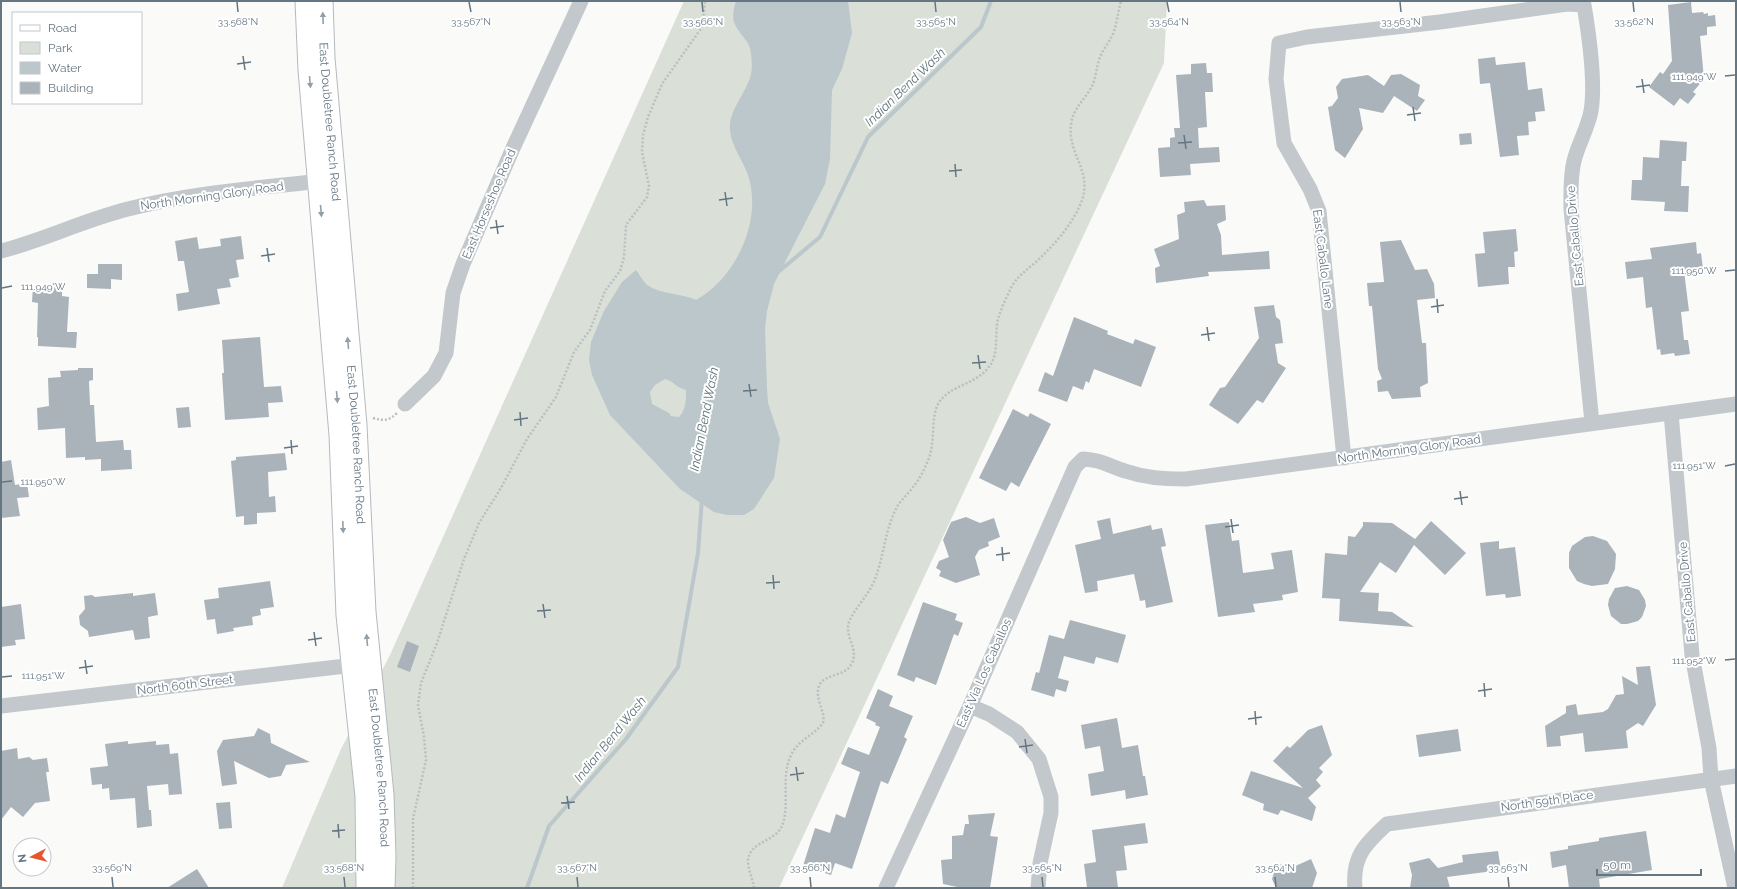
<svg xmlns="http://www.w3.org/2000/svg" width="1737" height="889" viewBox="0 0 1737 889" font-family="Raleway,sans-serif">
<style>
.green{fill:#dadfd7}
.water{fill:#bbc7cb;fill-rule:evenodd}
.lines{fill:none;stroke-linecap:round;stroke-linejoin:round}
.stream{stroke:#bbc7cb;stroke-width:4}
.building{fill:#aab3b9}
.secondary-casing{stroke:#b3babf;stroke-width:23}
.path{stroke:#bbbfc2;stroke-width:2.5;stroke-dasharray:2 2;stroke-linecap:butt}
.street{stroke:#c3c8cc;stroke-width:15}
.secondary{stroke:#fff;stroke-width:21}
.oneway{fill:#939fa8}
.ticks{fill:none;stroke:#657683;stroke-width:1.5}
.labels{text-anchor:middle;dominant-baseline:central;stroke-width:4;stroke-linejoin:round;paint-order:stroke}
.street-label{font-size:12px;fill:#657683;stroke:#fff}
.water-label{font-size:13px;font-style:italic;fill:#60757c;stroke:#fff}
.ticks-label{font-size:10px;text-anchor:middle;fill:#657683;stroke:#fff;stroke-width:4;stroke-linejoin:round;paint-order:stroke}
</style>
<rect width="100%" height="100%" fill="#fafaf8"/>
<polygon class="green" points="684,1 1167,1 1164,63 779,888 282,888 341,749 390,655"/>
<path class="water" d="M736,1h112l4,32 -10,36 -10,21 -2,69 -5,25 -42,82 -9,18 -7,27 -2,18 2,59 1,15 12,36 -6,39 -20,31 -10,6h-17l-13,-3 -34,-23 -70,-74 -18,-40 -3,-15 2,-18 13,-31 18,-29 14,-12c3,4 6,9 9,13 10,11 37,10 51,17 40,-22 67,-80 52,-125 -5,-15 -17,-29 -18,-45 -2,-17 12,-32 18,-47 5,-9 4,-20 3,-30 -1,-13 -13,-19 -17,-31 -2,-6 0,-15 2,-21zM665,379c10,3 10,8 21,11 0,10 0,20 -7,27l-8,-1 -2,-3 -17,-9 -2,-12 5,-7z"/>
<g class="lines">
<g class="stream">
<polyline points="777,273 820,237 868,137 981,27 991,1"/>
<polyline points="527,888 549,826 626,739 678,667 698,553 702,498"/>
</g>
</g>
<g class="building">
<polygon points="1691,2 1692,13 1703,12 1704,14 1708,13 1708,16 1715,15 1716,26 1707,27 1707,35 1700,36 1704,79 1693,92 1696,94 1688,104 1680,98 1674,106 1649,87 1660,72 1663,74 1672,61 1668,5"/>
<polygon points="1495,57 1496,65 1525,62 1528,90 1542,88 1545,111 1535,112 1536,121 1528,122 1529,135 1517,136 1519,155 1500,157 1490,83 1480,84 1478,59"/>
<polygon points="1206,63 1207,73 1212,73 1213,92 1205,92 1207,127 1198,128 1199,148 1219,147 1220,162 1190,164 1191,175 1160,177 1158,148 1170,147 1170,138 1175,137 1174,128 1180,128 1176,75 1191,74 1191,64"/>
<polygon points="1401,74 1420,85 1418,96 1425,100 1417,111 1394,96 1383,113 1359,108 1363,129 1345,158 1335,150 1328,107 1332,106 1338,98 1336,87 1342,79 1368,75 1384,86 1391,75"/>
<polygon points="1471,133 1472,144 1460,145 1459,134"/>
<polygon points="1660,140 1687,142 1686,161 1682,161 1681,186 1689,186 1688,212 1664,211 1665,202 1631,200 1632,180 1642,180 1643,157 1659,158"/>
<polygon points="1204,200 1207,206 1225,205 1226,220 1217,224 1221,235 1222,255 1269,251 1270,269 1208,272 1209,276 1156,283 1155,268 1160,266 1154,249 1179,239 1177,215 1185,212 1184,202"/>
<polygon points="1516,229 1518,251 1514,252 1515,267 1508,267 1509,284 1478,287 1475,254 1485,253 1483,232"/>
<polygon points="241,236 244,259 236,260 239,277 229,279 231,287 217,289 220,304 178,311 176,294 189,292 184,261 178,261 175,241 197,237 199,249 221,246 220,239"/>
<polygon points="1401,240 1415,270 1427,269 1434,284 1435,298 1417,300 1422,343 1426,343 1428,383 1420,387 1421,397 1392,399 1388,391 1378,392 1377,381 1382,379 1378,369 1372,306 1369,306 1367,283 1384,282 1380,242"/>
<polygon points="1696,242 1697,254 1701,253 1703,269 1684,271 1689,311 1681,312 1684,340 1688,340 1690,354 1675,356 1674,353 1661,355 1660,349 1657,350 1652,307 1646,308 1643,277 1627,279 1625,262 1652,259 1650,248"/>
<polygon points="98,264 122,264 122,280 111,279 111,289 87,288 87,274 98,274"/>
<polygon points="33,286 62,288 62,296 69,297 67,332 77,332 76,348 38,346 38,337 37,337 38,303 32,302"/>
<polygon points="1274,305 1276,317 1280,320 1283,343 1275,344 1278,363 1286,368 1263,403 1257,400 1238,424 1209,405 1220,388 1225,387 1259,338 1254,307"/>
<polygon points="1074,317 1108,331 1107,334 1133,344 1135,339 1156,347 1141,387 1094,369 1089,383 1086,381 1083,390 1073,386 1067,402 1038,391 1045,372 1053,376"/>
<polygon points="260,337 264,387 281,386 283,402 268,403 269,417 225,420 222,373 224,373 222,340"/>
<polygon points="78,368 93,368 93,380 89,381 90,405 94,405 96,442 123,440 124,450 131,450 132,469 101,471 101,459 85,460 85,457 66,458 65,428 38,430 37,408 49,406 48,378 61,377 60,371 78,370"/>
<polygon points="189,407 191,427 178,428 176,408"/>
<polygon points="1013,409 1028,417 1030,413 1051,424 1019,487 1011,482 1006,491 979,478"/>
<polygon points="285,453 287,470 268,472 269,497 275,496 276,512 257,513 257,524 244,525 244,516 236,517 231,461 236,460 236,457"/>
<polygon points="11,460 15,485 27,483 29,497 17,498 20,516 1,518 1,462"/>
<polygon points="966,517 980,523 994,518 1000,537 988,542 989,546 979,550 975,557 980,575 956,583 939,576 941,571 936,568 939,561 949,557 943,540 951,522"/>
<polygon points="1110,518 1113,534 1151,525 1152,530 1162,528 1166,546 1161,547 1173,602 1146,608 1145,600 1140,601 1134,574 1097,581 1098,591 1085,593 1075,545 1101,539 1097,521"/>
<polygon points="1431,521 1466,553 1445,575 1414,545 1396,573 1380,562 1360,592 1379,593 1378,611 1392,612 1414,627 1339,621 1340,599 1322,598 1325,553 1347,555 1348,536 1355,537 1363,526 1363,522 1392,523 1415,539"/>
<polygon points="1229,522 1232,541 1239,540 1243,573 1274,569 1271,553 1292,550 1298,592 1282,595 1283,600 1253,604 1255,612 1218,617 1205,525"/>
<polygon points="1593,536 1607,541 1616,554 1615,569 1608,584 1592,586 1584,584 1577,581 1569,568 1569,553 1572,546 1585,537"/>
<polygon points="1499,541 1499,549 1515,547 1521,596 1506,598 1505,594 1486,596 1480,543"/>
<polygon points="270,581 274,607 260,609 261,615 252,617 253,625 233,628 234,631 217,634 215,619 207,620 204,600 219,598 218,588"/>
<polygon points="1627,586 1639,590 1645,600 1646,606 1642,617 1638,621 1627,624 1621,624 1611,616 1608,605 1609,599 1615,588"/>
<polygon points="133,593 133,596 155,593 158,615 148,617 150,638 135,640 133,630 89,637 88,631 80,625 79,616 85,609 84,596 92,595 95,597"/>
<polygon points="923,602 957,614 955,620 963,623 958,636 954,634 936,685 916,677 914,682 897,675"/>
<polygon points="21,604 25,639 15,640 16,645 1,647 1,607"/>
<polygon points="1070,620 1126,635 1118,663 1096,657 1094,664 1064,656 1058,678 1069,681 1066,692 1056,689 1054,697 1031,690 1036,672 1039,673 1049,635 1064,639"/>
<polygon points="407,641 419,646 410,672 397,667"/>
<polygon points="1650,666 1656,705 1643,726 1638,723 1626,731 1628,748 1585,752 1583,733 1560,736 1561,746 1547,747 1545,726 1566,713 1566,706 1576,704 1578,715 1603,712 1608,709 1616,695 1624,694 1622,676 1638,685 1636,667"/>
<polygon points="878,689 893,696 889,706 913,716 904,737 907,739 888,784 881,781 852,869 835,863 831,875 803,866 815,828 830,833 836,814 845,818 860,772 841,764 848,747 869,755 880,727 875,725 876,723 866,718"/>
<polygon points="1117,718 1122,748 1138,745 1143,776 1145,776 1148,795 1126,799 1125,790 1091,796 1088,774 1104,771 1100,746 1085,749 1081,725"/>
<polygon points="1322,725 1332,755 1319,768 1323,772 1316,780 1321,786 1308,798 1316,807 1312,821 1281,810 1278,815 1263,810 1264,804 1242,795 1251,771 1303,788 1273,761 1287,746 1290,748 1308,730"/>
<polygon points="258,728 270,734 271,743 310,762 286,765 281,776 269,778 234,761 237,784 222,786 217,751 223,740 254,736"/>
<polygon points="1458,729 1461,751 1419,757 1416,735"/>
<polygon points="128,741 128,744 156,741 156,745 169,744 170,754 178,753 182,794 169,795 168,784 147,786 149,810 151,810 152,826 137,828 135,798 110,800 109,788 102,789 102,784 92,785 90,768 108,766 105,744"/>
<polygon points="17,748 18,759 29,757 33,760 47,758 49,772 46,772 50,801 35,803 23,817 11,807 1,820 1,751"/>
<polygon points="230,802 232,828 219,829 216,803"/>
<polygon points="995,813 990,836 998,837 990,888 962,888 943,884 941,860 952,859 952,836 963,835 965,824 969,824 968,815"/>
<polygon points="1145,823 1148,843 1124,846 1127,870 1116,871 1118,888 1087,888 1084,864 1096,862 1092,830"/>
<polygon points="1646,831 1652,870 1599,879 1600,888 1569,888 1566,865 1552,868 1550,852 1568,849 1568,846 1599,841 1599,838"/>
<polygon points="1498,851 1501,870 1447,877 1450,888 1410,888 1412,875 1409,863 1429,858 1438,868 1463,862 1462,855"/>
<polygon points="1311,859 1317,873 1312,888 1276,888 1272,879 1277,863 1291,868"/>
<polygon points="197,869 209,888 167,888"/>
</g>
<g class="lines">
<defs>
<g id="secondary">
<polyline points="306,1 309,70 340,435 347,615 366,796 367,888"/>
<path id="s1" d="M322,1l2,57 32,367 9,187 18,183 2,62 -1,31"/>
</g>
</defs>
<use href="#secondary" class="secondary-casing"/>
<g class="path">
<path d="M373,418c10,3 16,3 24,-5"/>
<polyline points="413,888 413,819 426,760 424,737 418,705 421,683 437,643 464,559 479,523 501,488 527,439 556,397 574,352 590,330 605,291 620,271 624,257 626,225 647,197 649,186 642,152 643,135 648,117 662,84 700,30 703,21 705,1"/>
<path d="M754,888c-1,-9 -6,-18 -6,-27 1,-19 25,-19 33,-33 10,-20 -1,-50 10,-73 7,-15 22,-19 32,-32 3,-12 -9,-24 -4,-37 5,-13 27,-9 33,-23 7,-14 -8,-27 -3,-41 5,-13 20,-27 26,-43 9,-23 10,-50 22,-72 4,-7 11,-13 16,-20 7,-8 12,-19 16,-29 6,-16 2,-41 9,-54 11,-19 37,-19 50,-36 12,-14 6,-32 10,-49 3,-10 8,-21 13,-31 6,-12 16,-18 26,-27 17,-16 34,-35 43,-56 15,-32 -13,-50 -9,-81 2,-15 13,-24 20,-36 5,-9 5,-19 8,-28 3,-10 10,-17 14,-26 4,-11 5,-22 8,-33"/>
</g>
<g class="street">
<path d="M1,251c43,-11 83,-31 127,-42 65,-17 134,-21 201,-29"/>
<polyline points="405,404 434,376 446,353 453,293 463,264 513,148 581,1"/>
<polyline points="1671,413 1692,655 1709,748 1711,779 1735,888"/>
<path d="M1344,458l-25,-247 -9,-22 -26,-46 -8,-64 3,-36 28,-6 133,-15 127,-18 17,1c5,30 12,76 7,106 -3,17 -13,33 -17,50 -4,16 -3,32 -3,48l21,214"/>
<polyline points="1,706 363,664"/>
<polyline points="970,706 989,714 1017,732 1039,759 1051,797 1051,813 1040,863 1038,888"/>
<path d="M886,888l84,-182 105,-239 8,-8c20,1 25,7 42,12 21,7 38,8 61,8l550,-75"/>
<path d="M1355,888c-3,-31 10,-44 32,-64l349,-48"/>
</g>
<use href="#secondary" class="secondary"/>
</g>
<defs><path id="oneway-solid" d="M-6-.8H1V-3.2L6.5 0L1 3.2V.8H-6Z"/></defs>
<g class="oneway">
<use href="#oneway-solid" transform="translate(323 18) rotate(-92)"/>
<use href="#oneway-solid" transform="translate(310 82) rotate(85)"/>
<use href="#oneway-solid" transform="translate(321 211) rotate(85)"/>
<use href="#oneway-solid" transform="translate(348 343) rotate(-95)"/>
<use href="#oneway-solid" transform="translate(337 397) rotate(85)"/>
<use href="#oneway-solid" transform="translate(343 527) rotate(88)"/>
<use href="#oneway-solid" transform="translate(367 640) rotate(-95)"/>
</g>
<path class="ticks" d="M237,2l1,10M469,2l2,10M702,2l1,10M935,2l1,10M1167,2l2,10M1400,2l1,10M1633,2l1,10M243,56l2,14M237,64l14,-2M1725,76l10,-1M1642,79l2,14M1636,87l14,-2M1413,107l2,14M1407,115l14,-2M1184,135l2,14M1178,143l14,-1M955,164l1,13M949,171l13,-1M725,192l2,14M719,200l14,-2M496,220l2,14M490,228l14,-2M267,248l2,14M261,256l14,-2M1725,271l10,-1M2,288l10,-2M1437,299l1,14M1431,307l13,-2M1207,327l2,14M1201,335l14,-2M978,355l2,14M972,363l14,-1M749,384l2,13M743,391l14,-1M520,412l1,14M514,420l14,-2M291,440l1,14M284,448l14,-2M1725,466l10,-2M2,482l10,-1M1460,491l2,14M1454,499l14,-2M1231,519l2,14M1225,527l14,-2M1002,547l1,14M996,555l14,-2M773,575l1,14M766,583l14,-1M543,604l2,14M537,611l14,-1M314,632l2,14M308,640l14,-2M85,660l2,14M1725,660l10,-1M79,668l14,-2M2,677l10,-1M1484,683l1,14M1478,691l14,-2M1255,711l1,14M1248,719l14,-2M1025,739l2,14M1019,747l14,-2M796,767l2,14M790,775l14,-2M567,796l2,13M561,803l14,-1M338,824l1,14M332,831l13,-1M112,877l1,10M344,877l1,10M577,877l1,10M810,877l1,10M1042,877l1,10M1275,877l1,10M1508,877l1,10"/>
<g class="labels">
<g class="street-label">
<text stroke="none"><textPath href="#s1" startOffset="121">East Doubletree Ranch Road</textPath></text>
<text transform="translate(212 196) rotate(-8)">North Morning Glory Road</text>
<text transform="translate(489 204) rotate(-67)">East Horseshoe Road</text>
<text transform="translate(1575 236) rotate(-95)">East Caballo Drive</text>
<text transform="translate(1323 259) rotate(83)">East Caballo Lane</text>
<text stroke="none"><textPath href="#s1" startOffset="445">East Doubletree Ranch Road</textPath></text>
<text transform="translate(1409 449) rotate(-8)">North Morning Glory Road</text>
<text transform="translate(1687 592) rotate(-95)">East Caballo Drive</text>
<text transform="translate(984 673) rotate(-66)">East Via Los Caballos</text>
<text transform="translate(185 685) rotate(-7)">North 60th Street</text>
<text stroke="none"><textPath href="#s1" startOffset="769">East Doubletree Ranch Road</textPath></text>
<text transform="translate(1547 801) rotate(-8)">North 59th Place</text>
</g>
<g class="water-label">
<text transform="translate(905 87) rotate(-44)">Indian Bend Wash</text>
<text transform="translate(704 419) rotate(-79)">Indian Bend Wash</text>
<text transform="translate(610 739) rotate(-51)">Indian Bend Wash</text>
</g>
</g>
<g class="ticks-label">
<text x="238" y="25">33.568°N</text>
<text x="471" y="25">33.567°N</text>
<text x="703" y="25">33.566°N</text>
<text x="936" y="25">33.565°N</text>
<text x="1169" y="25">33.564°N</text>
<text x="1401" y="25">33.563°N</text>
<text x="1634" y="25">33.562°N</text>
<text x="1694" y="80">111.949°W</text>
<text x="1694" y="274">111.950°W</text>
<text x="43" y="290">111.949°W</text>
<text x="1694" y="469">111.951°W</text>
<text x="43" y="485">111.950°W</text>
<text x="1694" y="664">111.952°W</text>
<text x="43" y="679">111.951°W</text>
<text x="112" y="871">33.569°N</text>
<text x="344" y="871">33.568°N</text>
<text x="577" y="871">33.567°N</text>
<text x="810" y="871">33.566°N</text>
<text x="1042" y="871">33.565°N</text>
<text x="1275" y="871">33.564°N</text>
<text x="1508" y="871">33.563°N</text>
</g>
<rect width="1737" height="889" fill="none" stroke="#657683" stroke-width="4"/>
<rect x="12" y="12" width="130" height="92" fill="#ffffff" stroke="#c1c8cd"/>
<rect x="20" y="25" width="20" height="6" fill="#ffffff" stroke="#c1c8cd"/>
<text x="48" y="32" font-size="12" fill="#657683">Road</text>
<rect x="20" y="42" width="20" height="12" fill="#dadfd7" stroke="#c1c8cd"/>
<text x="48" y="52" font-size="12" fill="#657683">Park</text>
<rect x="20" y="62" width="20" height="12" fill="#bbc7cb" stroke="#c1c8cd"/>
<text x="48" y="72" font-size="12" fill="#657683">Water</text>
<rect x="20" y="82" width="20" height="12" fill="#aab3b9" stroke="#c1c8cd"/>
<text x="48" y="92" font-size="12" fill="#657683">Building</text>
<g transform="translate(32 857) rotate(263)"><circle r="19" fill="#ffffff" stroke="#c1c8cd"/>
<path d="M0-3L7 15L0 10L-7 15Z" fill="#e4572e"/>
<text y="-6" font-size="11" font-weight="bold" text-anchor="middle" fill="#657683">N</text>
</g>
<path d="M1597 869v6h104v-6" fill="none" stroke="#657683" stroke-width="2"/>
<text x="1603" y="869" font-size="12" fill="#657683" stroke="#ffffff" stroke-width="3" paint-order="stroke">50 m</text>
</svg>
